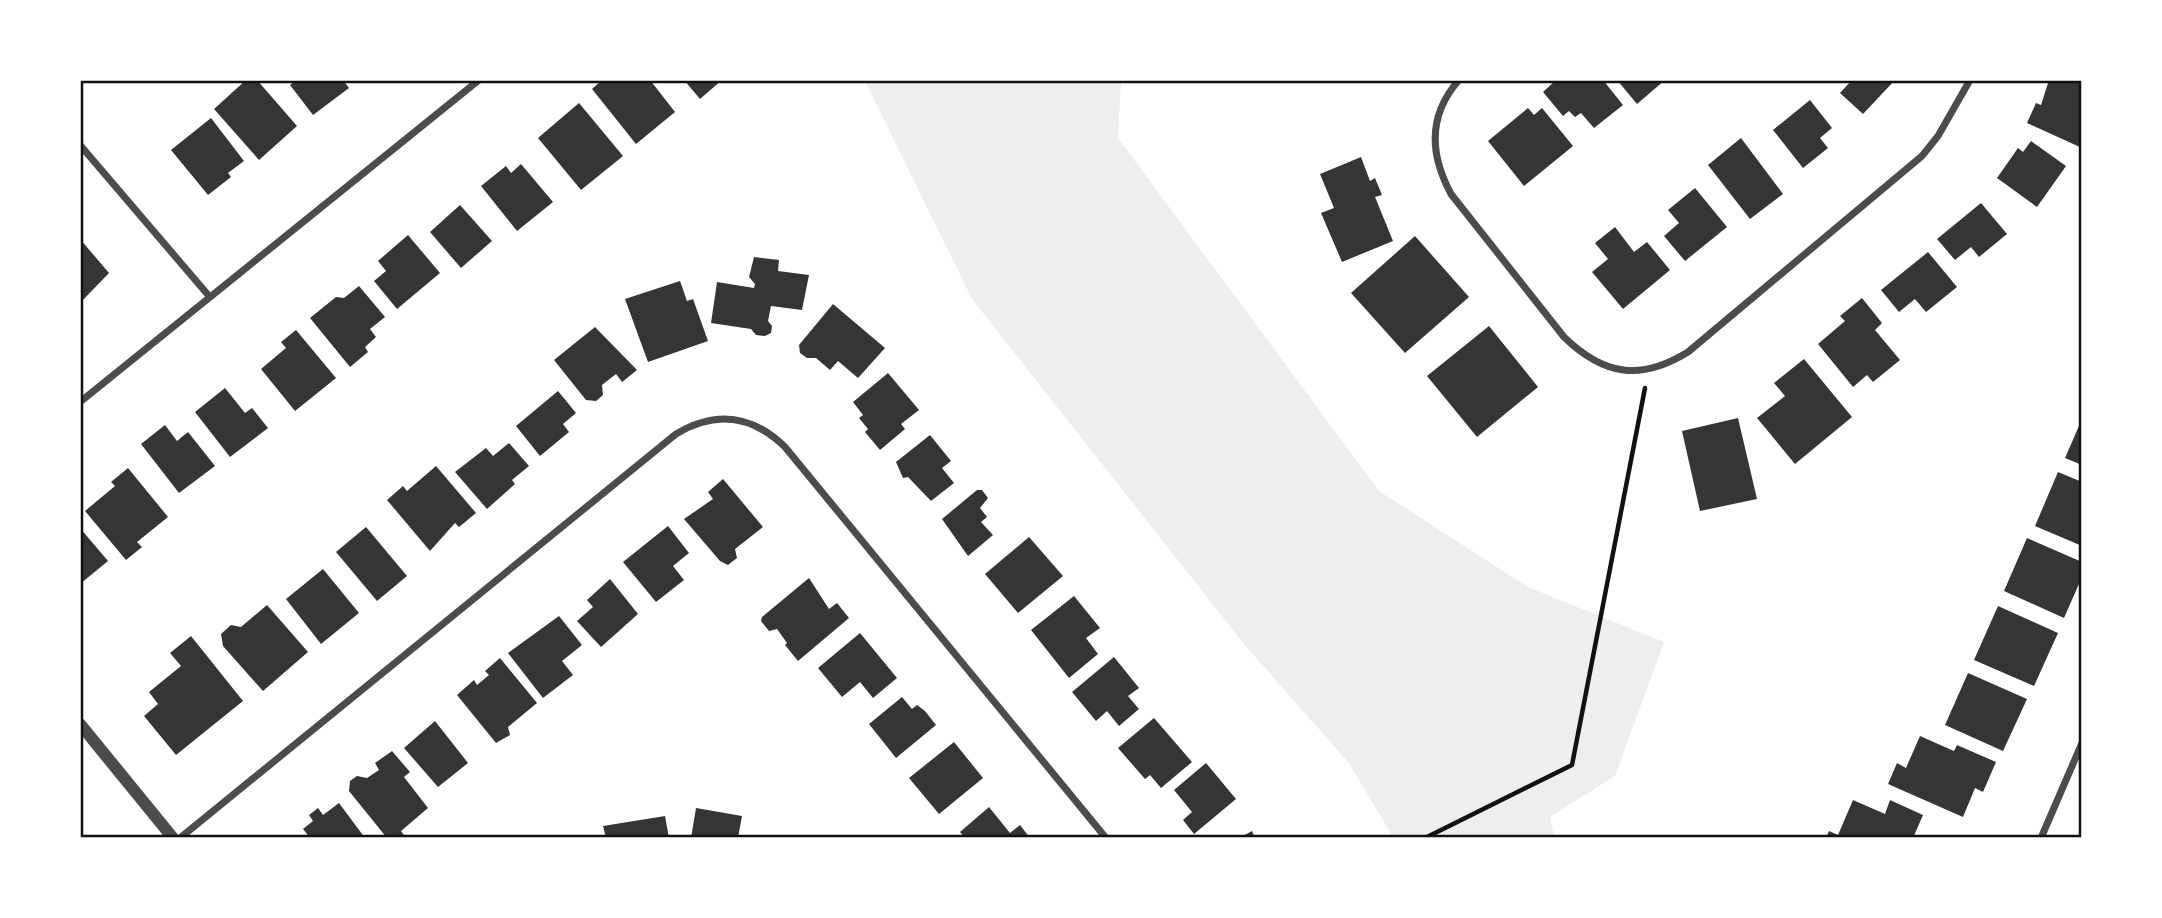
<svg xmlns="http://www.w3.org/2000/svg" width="2162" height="918" viewBox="0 0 2162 918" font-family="Montserrat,sans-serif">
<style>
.green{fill:#eee}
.building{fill:#353535}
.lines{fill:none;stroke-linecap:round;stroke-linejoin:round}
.path{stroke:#111;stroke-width:4.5}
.minor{stroke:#4c4c4c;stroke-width:7}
.tertiary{stroke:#4c4c4c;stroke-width:12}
.neatline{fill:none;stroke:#111;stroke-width:2.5}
</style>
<rect width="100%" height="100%" fill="#fff"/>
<polygon class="green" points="865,81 1121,81 1118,138 1379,491 1528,587 1664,642 1615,776 1550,817 1554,837 1393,837 1349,763 1244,644 972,299"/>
<g class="building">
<polygon points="246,80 257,80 297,126 259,160 214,109"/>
<polygon points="296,80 343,80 349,88 313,115 290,85"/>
<polygon points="602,80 650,80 675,112 636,144 592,89"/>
<polygon points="684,80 722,80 700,99"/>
<polygon points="1556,80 1603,80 1623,105 1594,128 1581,113 1575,117 1569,111 1563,116 1543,92"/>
<polygon points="1617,80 1665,80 1637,104"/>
<polygon points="1852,80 1895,80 1863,114 1840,93"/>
<polygon points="2049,80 2082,80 2082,148 2027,123 2036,103 2041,105"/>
<polygon points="1810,100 1832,128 1820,138 1828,148 1803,168 1773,130"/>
<polygon points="579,103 623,156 581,190 538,138"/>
<polygon points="1528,108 1534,115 1542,108 1573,146 1524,186 1488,141"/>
<polygon points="211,118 244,161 228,173 231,177 208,195 171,150"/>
<polygon points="1741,138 1783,194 1750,219 1708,165"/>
<polygon points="2031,141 2066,166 2037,207 1997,178 2018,148 2023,152"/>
<polygon points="1361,157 1370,181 1375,178 1382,195 1375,197 1393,241 1342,262 1321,213 1334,208 1320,174"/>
<polygon points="521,164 553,202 517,231 481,186 506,166 511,173"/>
<polygon points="1695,188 1727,227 1685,261 1664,236 1679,223 1668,210"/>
<polygon points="1981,203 2007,234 1979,257 1971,247 1955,260 1937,239"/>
<polygon points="460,205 492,241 461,268 430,232"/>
<polygon points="1615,227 1634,252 1647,242 1670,270 1623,309 1592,272 1608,259 1595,243"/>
<polygon points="408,235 440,273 397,309 374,281 386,271 378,261"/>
<polygon points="1415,236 1469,297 1405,353 1351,293"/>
<polygon points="80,239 109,273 80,303"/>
<polygon points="1928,252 1957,287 1926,312 1915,299 1899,312 1881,290"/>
<polygon points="754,257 779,260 778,271 809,275 802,310 771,306 768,321 772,326 771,333 765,336 756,335 751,329 711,323 717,282 754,288 755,284 749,277"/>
<polygon points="680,281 687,301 693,299 708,341 648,362 625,299"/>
<polygon points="359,286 385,317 370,329 376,337 365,347 368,352 350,367 310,318 336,297 344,298"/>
<polygon points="1862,298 1882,323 1875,330 1900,360 1873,382 1867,375 1853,387 1818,344 1845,321 1840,316"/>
<polygon points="833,304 885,348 858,378 838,361 830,370 816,358 807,358 800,353 799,345"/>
<polygon points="1489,326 1538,387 1477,437 1427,376"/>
<polygon points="595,327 637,370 622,382 616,374 602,385 603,395 596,401 586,400 554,360"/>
<polygon points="296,330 336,378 295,411 261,369 286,348 281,342"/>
<polygon points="1804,359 1852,417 1795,464 1757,418 1785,396 1774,383"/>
<polygon points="888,373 919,410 901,424 905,429 880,450 865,432 868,429 859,418 863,415 853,402"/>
<polygon points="225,388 245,413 252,408 268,428 230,457 195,412"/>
<polygon points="558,391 576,413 563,424 569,432 540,456 516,426"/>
<polygon points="1738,418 1757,499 1700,511 1682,431"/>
<polygon points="2082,419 2082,465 2065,458"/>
<polygon points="165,425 177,441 188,432 215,466 179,493 141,444"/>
<polygon points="930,435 951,461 942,468 954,483 931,501 908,477 903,478 896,462"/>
<polygon points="509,443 529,466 512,480 515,484 487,509 455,472 486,448 493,456"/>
<polygon points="436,466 476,513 459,527 455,523 430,551 387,500 403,486 407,491"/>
<polygon points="128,468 168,517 137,542 142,547 126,560 85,511 115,486 111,482"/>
<polygon points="2058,472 2082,482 2082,546 2035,526"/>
<polygon points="723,479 763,527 735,549 737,558 728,565 720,561 684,519 713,499 708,492"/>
<polygon points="977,490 982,490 988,498 980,508 987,517 981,522 993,535 968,556 942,519"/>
<polygon points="668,526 689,553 673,566 684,580 656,602 623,562"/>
<polygon points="366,527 407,576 377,601 336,552"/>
<polygon points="80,528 108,561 80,584"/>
<polygon points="1029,537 1063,576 1018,613 985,574"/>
<polygon points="2027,538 2082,562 2082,577 2064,618 2004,591"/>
<polygon points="323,569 359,613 321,644 286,599"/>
<polygon points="809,578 829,609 837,603 849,618 798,661 785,645 787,643 777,629 769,631 761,621 762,617"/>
<polygon points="610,579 638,614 601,647 577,621 593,607 587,600"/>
<polygon points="1074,596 1100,628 1086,638 1098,654 1069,678 1031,630"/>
<polygon points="267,605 308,652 263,691 223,646 221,634 231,625 241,627"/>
<polygon points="1998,606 2058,633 2034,686 1974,660"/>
<polygon points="559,616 582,645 562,661 573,675 543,698 508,653"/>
<polygon points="860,633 897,678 873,698 860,682 842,697 818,668"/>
<polygon points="191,636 243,701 176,755 144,716 158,704 149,692 181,666 170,653"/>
<polygon points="1114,657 1139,688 1128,696 1139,709 1119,726 1107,711 1096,721 1072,692"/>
<polygon points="500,658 537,703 508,727 510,735 496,743 457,695 474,680 477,685 489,675 485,671"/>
<polygon points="1968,673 2027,699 2003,751 1945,725"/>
<polygon points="902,697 912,709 917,705 925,711 936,725 896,758 869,724"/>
<polygon points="1154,718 1192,762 1161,788 1150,775 1145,779 1118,748"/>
<polygon points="435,721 468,763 438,787 404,748"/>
<polygon points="1920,736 1954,751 1957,745 1996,762 1983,792 1975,788 1963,817 1888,784 1897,763 1906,768"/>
<polygon points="954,742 983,778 939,814 909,778"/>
<polygon points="392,751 410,772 404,777 428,808 401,831 406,838 387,838 349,791 350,781 357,776 367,778 379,770 375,763"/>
<polygon points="1206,763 1236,799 1194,834 1183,820 1192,812 1174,790"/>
<polygon points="1853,800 1885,814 1890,800 1923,815 1913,838 1826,838 1829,831 1838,835"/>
<polygon points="339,803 365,838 310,838 303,829 313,821 309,815 318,808 323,815"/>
<polygon points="989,807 1010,833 1020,825 1030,838 965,838 960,832"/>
<polygon points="696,808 742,816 738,838 691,838"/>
<polygon points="665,816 669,838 606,838 603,826"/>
<polygon points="1252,831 1255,838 1239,838"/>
</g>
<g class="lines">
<polyline class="path" points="1425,838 1572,765 1645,388"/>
<g class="minor">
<path d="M1459,80c-32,36 -29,75 -8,114l113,143c40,39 77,44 124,15l234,-196 16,-20 32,-56"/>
<polyline points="80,145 209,296"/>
<polyline points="80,402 479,80"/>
<path d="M180,838l496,-404c40,-24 76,-19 109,13l321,391"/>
<polyline points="2041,838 2082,743"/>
</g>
<polyline class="tertiary" points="80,724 173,838"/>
</g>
<rect width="2162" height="918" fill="none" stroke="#ffffff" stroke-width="164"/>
<rect x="82" y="82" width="1998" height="754" class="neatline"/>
</svg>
